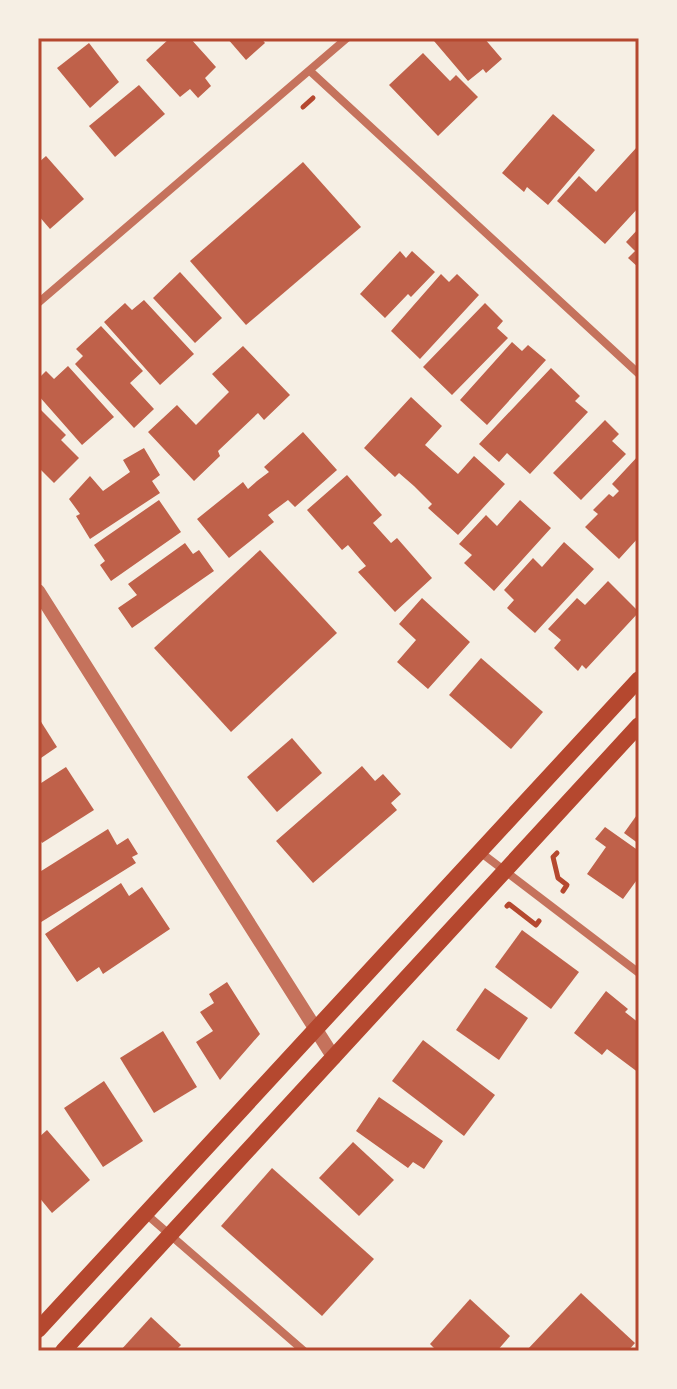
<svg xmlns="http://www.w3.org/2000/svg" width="677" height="1389" viewBox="0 0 677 1389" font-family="'DejaVu Sans',sans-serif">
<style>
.building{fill:#bf614a}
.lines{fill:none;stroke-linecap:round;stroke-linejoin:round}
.path{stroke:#b5482f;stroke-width:5}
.minor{stroke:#c5725c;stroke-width:8}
.tertiary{stroke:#c5725c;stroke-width:14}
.secondary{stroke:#b5482f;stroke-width:16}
.neatline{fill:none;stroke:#b5482f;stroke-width:3}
</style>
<rect width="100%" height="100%" fill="#f6efe4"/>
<g class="building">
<polygon points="170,38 190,38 216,67 205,78 211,86 198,98 190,89 180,97 146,60"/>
<polygon points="227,38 261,38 265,43 246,60"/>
<polygon points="438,38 484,38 502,59 486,73 483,69 468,81 434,41"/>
<polygon points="89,43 119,82 90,108 57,68"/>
<polygon points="423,53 450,81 456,75 478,97 438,136 389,85"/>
<polygon points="139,85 165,114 115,157 89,126"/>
<polygon points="553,114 595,150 548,205 527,187 524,192 502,173"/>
<polygon points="637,147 639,207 605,244 557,201 579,176 596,192"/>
<polygon points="46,156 84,199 50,229 38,215 38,163"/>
<polygon points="303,162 361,227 246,325 190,261"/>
<polygon points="639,228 639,268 628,258 635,251 626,242"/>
<polygon points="400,251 406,258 412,251 435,272 411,297 408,294 385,318 360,294"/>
<polygon points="180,272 222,318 195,343 153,298"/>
<polygon points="441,274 449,282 457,274 479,295 420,359 391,331"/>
<polygon points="144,300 194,354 160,385 104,322 125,303 132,310"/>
<polygon points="485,303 503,321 497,328 508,338 452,395 423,367"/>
<polygon points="101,326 143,371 130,383 154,409 134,428 75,364 83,356 76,349"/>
<polygon points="512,342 522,351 528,345 546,360 487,425 460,400"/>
<polygon points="243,346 290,395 264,420 258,413 218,451 220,456 194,481 148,432 177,405 196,425 229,392 212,374"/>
<polygon points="68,366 114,417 82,445 38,395 38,379 46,371 54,379"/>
<polygon points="551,368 580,396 575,401 588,412 530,474 507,453 499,462 479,444"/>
<polygon points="411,397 442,426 425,445 458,474 474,456 505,484 458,535 428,508 432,504 414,486 399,473 395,477 364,448"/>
<polygon points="41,410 66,435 61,440 79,458 54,483 38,467 38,413"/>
<polygon points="605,420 619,434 612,441 626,454 581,500 553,473"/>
<polygon points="303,432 337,470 295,507 288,500 268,515 274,522 229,558 197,519 243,482 248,489 257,481 269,472 264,467"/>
<polygon points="144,448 160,475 152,481 160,493 90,539 76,516 80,514 69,499 90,476 103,491 130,472 123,460"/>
<polygon points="639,455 639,537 619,559 585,527 598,514 593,510 609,494 613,497 619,491 612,484"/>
<polygon points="347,475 382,515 373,523 391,543 397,538 432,578 395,612 358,572 366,566 348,545 342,550 307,510"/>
<polygon points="159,500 181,532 111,581 100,565 105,561 94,545"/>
<polygon points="520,500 551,528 494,591 464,563 472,555 459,544 486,515 497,526"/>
<polygon points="564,542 594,569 535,633 507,608 514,600 504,590 533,558 542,567"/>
<polygon points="185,543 193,554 199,550 214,571 132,628 118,608 137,595 128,584"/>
<polygon points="260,550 337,633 231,732 154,648"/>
<polygon points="608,581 639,612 586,669 582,665 578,671 554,648 561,640 548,629 577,598 585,605"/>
<polygon points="422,598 470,642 428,689 397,662 416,640 399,624"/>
<polygon points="481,658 543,712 511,749 449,695"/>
<polygon points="38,717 57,747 38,760"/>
<polygon points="292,738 322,773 277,812 247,777"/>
<polygon points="362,766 375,781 383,774 401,794 391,803 397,810 313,883 276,841"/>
<polygon points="66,767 94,810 42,843 38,836 38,785"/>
<polygon points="639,812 639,844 624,833"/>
<polygon points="605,827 639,851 639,877 623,899 587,874 606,847 595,839"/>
<polygon points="108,829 117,845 128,838 138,854 132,857 136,863 38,924 38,873"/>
<polygon points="121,883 129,896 142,887 170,929 103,974 99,967 77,982 45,934"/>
<polygon points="522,930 579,972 551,1009 495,967"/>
<polygon points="227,982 260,1034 220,1080 196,1042 213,1031 200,1012 214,1003 209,994"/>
<polygon points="485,988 528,1018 499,1060 456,1030"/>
<polygon points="606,991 628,1009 625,1012 639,1023 639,1073 607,1049 602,1055 574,1033"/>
<polygon points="163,1031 197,1087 154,1113 120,1058"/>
<polygon points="423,1040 495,1095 464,1136 392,1081"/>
<polygon points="104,1081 143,1141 103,1167 64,1108"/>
<polygon points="379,1097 443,1141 424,1169 413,1162 408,1168 356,1131"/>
<polygon points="47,1130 90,1180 52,1213 38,1196 38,1138"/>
<polygon points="353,1142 394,1180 359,1216 319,1178"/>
<polygon points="272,1168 374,1259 322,1316 221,1226"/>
<polygon points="581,1293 635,1343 628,1351 526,1351"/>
<polygon points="470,1299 510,1336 497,1351 437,1351 430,1344"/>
<polygon points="151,1317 181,1345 175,1351 120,1351"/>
</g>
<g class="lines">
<g class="path">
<polyline points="303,107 313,98"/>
<polyline points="557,853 553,857 558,878 567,885 563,891"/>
<polyline points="507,906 509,904 536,925 539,921"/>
</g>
<g class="minor">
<polyline points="310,71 639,374"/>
<polyline points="38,303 347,38"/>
<polyline points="480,852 639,973"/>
<polyline points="146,1214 304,1351"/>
</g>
<polyline class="tertiary" points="38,591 334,1058"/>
<g class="secondary">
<polyline points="38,1330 639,679"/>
<polyline points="63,1351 639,725"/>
</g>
</g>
<rect width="677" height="1389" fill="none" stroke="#f6efe4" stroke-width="80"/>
<rect x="40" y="40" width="597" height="1309" class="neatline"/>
</svg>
